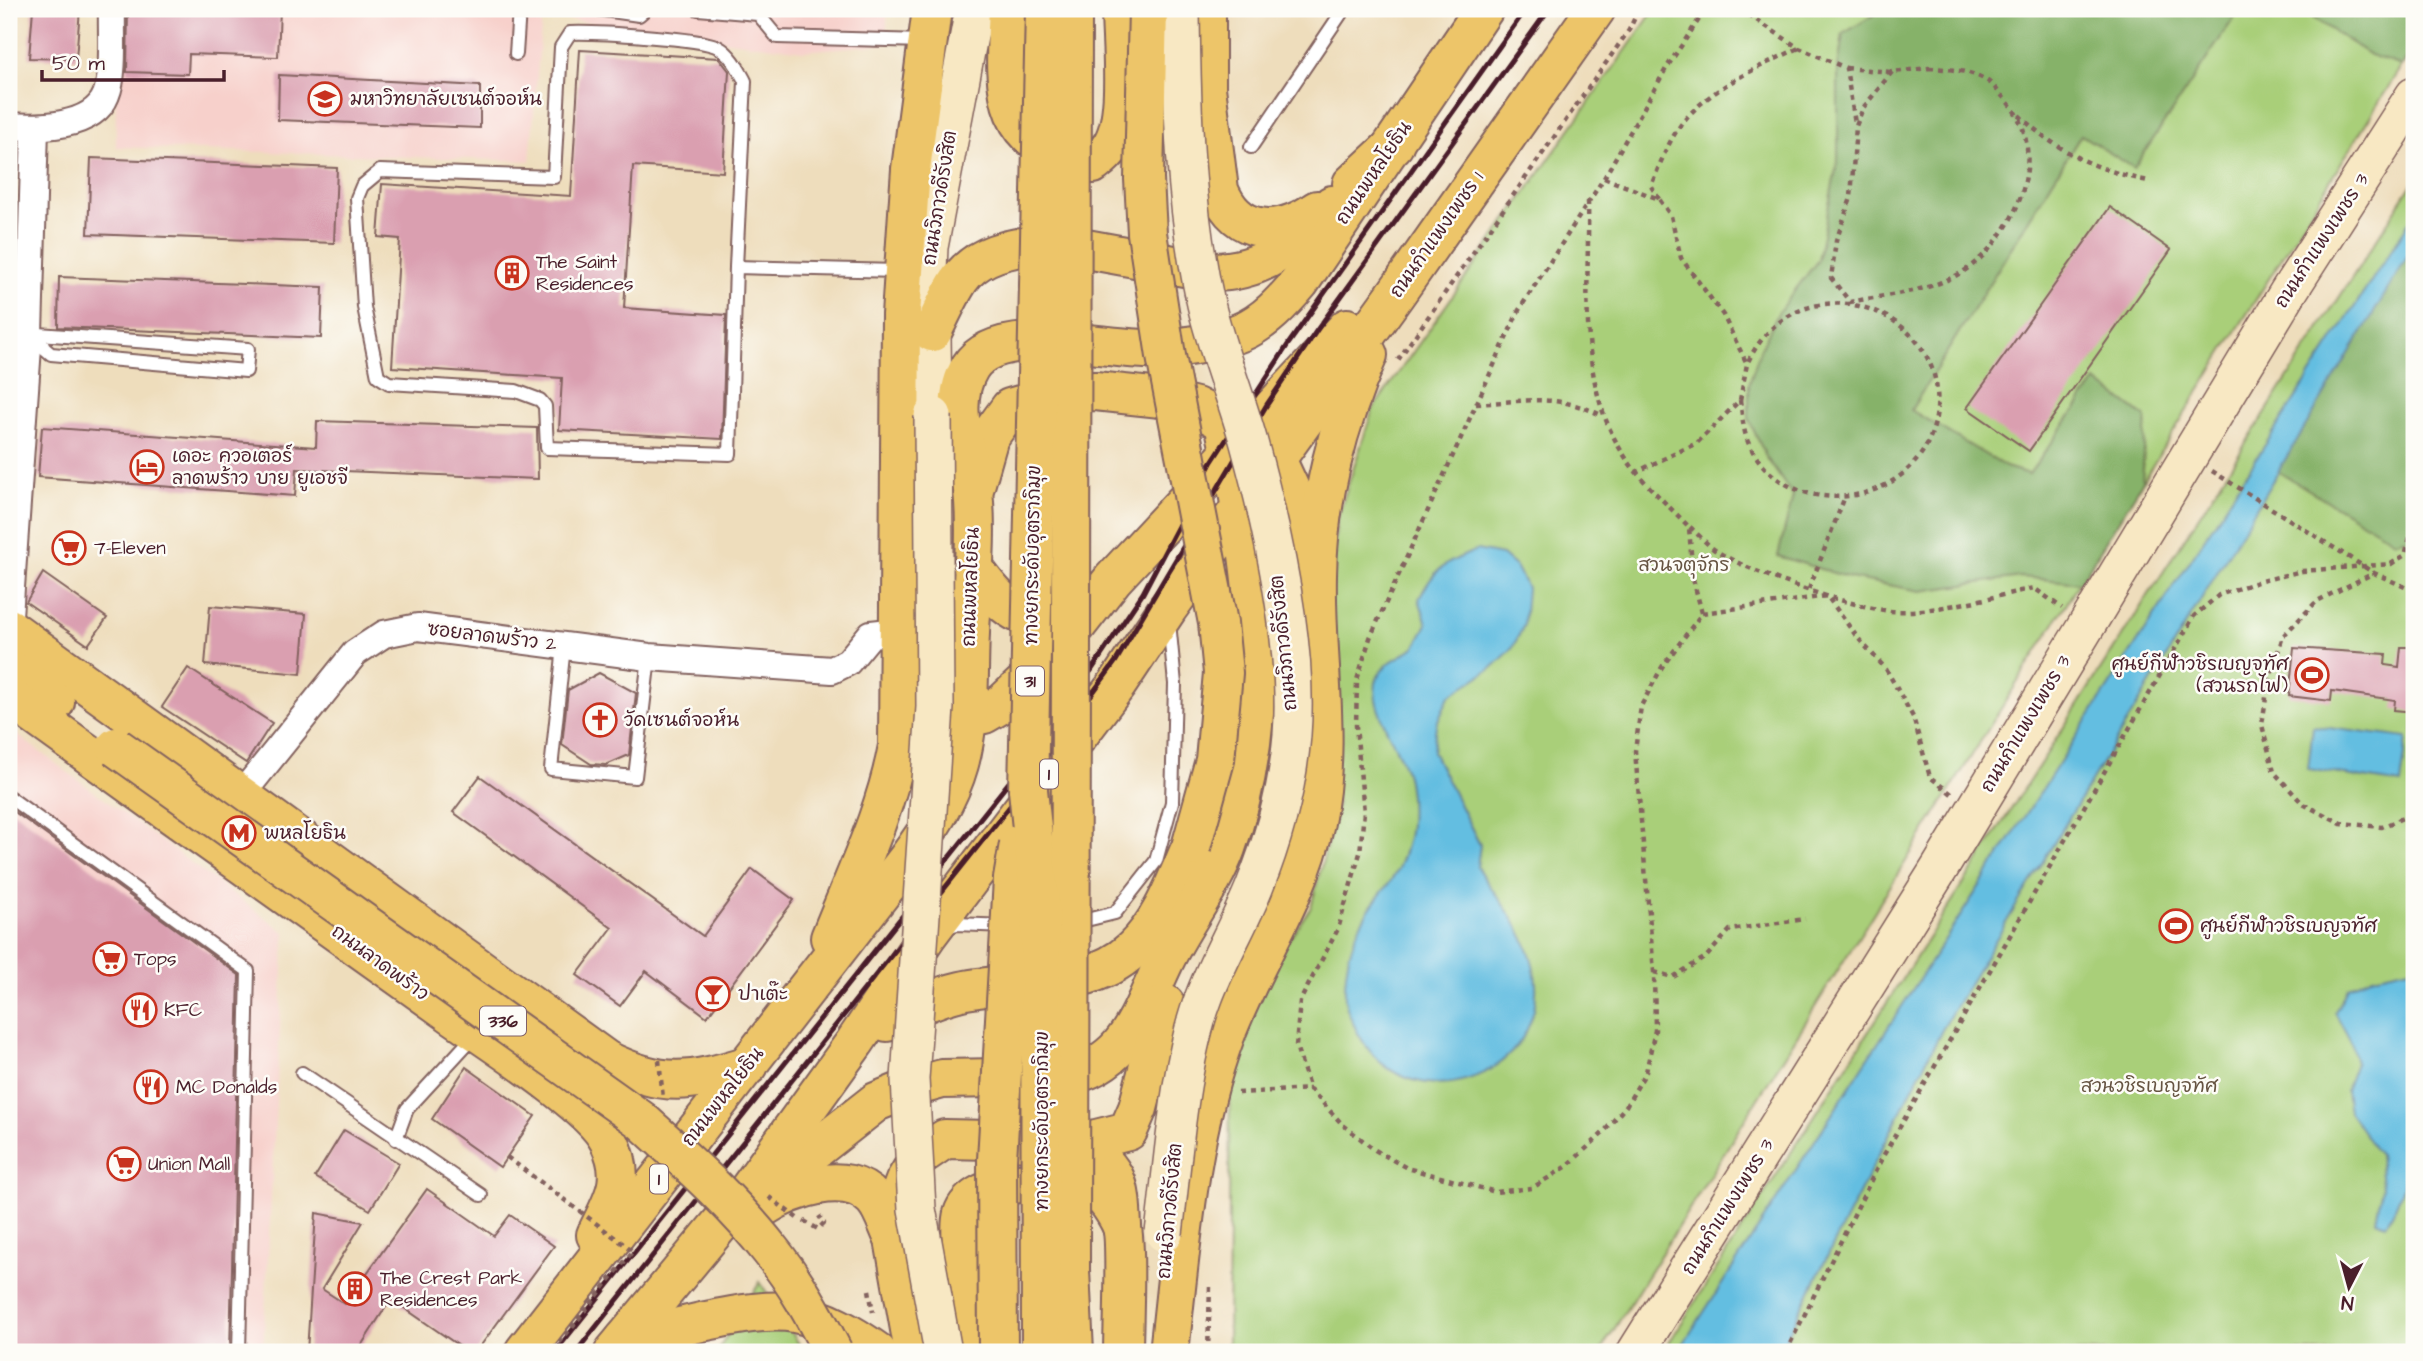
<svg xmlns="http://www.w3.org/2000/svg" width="2423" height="1361" viewBox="0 0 2423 1361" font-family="'Architects Daughter','Playpen Sans Thai',sans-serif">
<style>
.built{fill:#f7d0cb}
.green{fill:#a9cf79;stroke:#7a7752;stroke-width:2}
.forest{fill:#86b269;stroke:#68684a;stroke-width:2}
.water{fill:#63bee1;stroke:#566e86;stroke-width:2}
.building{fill:#da9fb0}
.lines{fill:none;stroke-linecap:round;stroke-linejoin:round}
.lane-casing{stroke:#83625e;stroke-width:16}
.street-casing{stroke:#83625e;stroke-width:30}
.secondary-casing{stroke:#83625e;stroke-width:40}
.primary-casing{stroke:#83625e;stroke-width:42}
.highway-casing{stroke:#83625e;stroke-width:42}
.path{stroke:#83625e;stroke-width:4.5;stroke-dasharray:5 5;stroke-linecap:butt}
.lane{stroke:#fff;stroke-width:12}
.street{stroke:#fff;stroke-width:26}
.secondary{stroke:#f8e8c3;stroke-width:37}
.primary{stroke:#edc569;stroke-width:38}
.highway{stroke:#edc569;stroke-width:38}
.rail{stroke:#4a1f2b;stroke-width:5}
.secondary-bridge-casing{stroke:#83625e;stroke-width:40;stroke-linecap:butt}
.primary-bridge-casing{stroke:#83625e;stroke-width:42;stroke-linecap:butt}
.highway-bridge-casing{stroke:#83625e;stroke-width:42;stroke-linecap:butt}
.path-bridge{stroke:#83625e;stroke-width:4.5;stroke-dasharray:5 5;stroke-linecap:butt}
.secondary-bridge{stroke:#f8e8c3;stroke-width:37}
.primary-bridge{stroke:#edc569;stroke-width:38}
.highway-bridge{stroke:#edc569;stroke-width:38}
.labels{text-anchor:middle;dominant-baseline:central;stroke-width:5;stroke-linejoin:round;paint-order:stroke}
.shield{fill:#fdfcf7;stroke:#806168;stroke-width:2}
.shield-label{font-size:18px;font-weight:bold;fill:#4a1f2b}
.poi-label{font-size:19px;fill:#4a1f2b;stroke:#fdfcf7;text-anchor:start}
.street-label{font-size:19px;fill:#4a1f2b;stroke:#fdfcf7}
.park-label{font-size:19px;fill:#665442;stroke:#fdfcf7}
</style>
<rect width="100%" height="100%" fill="#fdfcf7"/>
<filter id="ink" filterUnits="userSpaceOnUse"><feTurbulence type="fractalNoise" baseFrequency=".0143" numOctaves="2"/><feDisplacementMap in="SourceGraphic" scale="14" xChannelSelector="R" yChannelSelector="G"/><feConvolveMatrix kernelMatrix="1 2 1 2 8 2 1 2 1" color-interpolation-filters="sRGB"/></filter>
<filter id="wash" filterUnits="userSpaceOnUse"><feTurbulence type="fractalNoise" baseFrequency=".00686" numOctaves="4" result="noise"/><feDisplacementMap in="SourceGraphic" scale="28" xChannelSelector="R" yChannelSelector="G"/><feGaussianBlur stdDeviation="1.57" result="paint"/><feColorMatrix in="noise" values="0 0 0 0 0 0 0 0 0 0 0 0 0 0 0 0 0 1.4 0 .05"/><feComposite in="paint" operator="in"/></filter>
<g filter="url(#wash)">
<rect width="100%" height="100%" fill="#eeddbc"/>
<g class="built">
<polygon points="115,9 887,9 887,44 803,51 542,16 530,161 116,147"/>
<polygon points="9,729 285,932 263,1352 9,1352"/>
</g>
<g class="green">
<polygon points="1655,9 2414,9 2414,46 1600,1352 1228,1352 1230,1061 1256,987 1311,907 1337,805 1322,669 1337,519 1373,409"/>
<polygon points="2414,181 2414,1352 1663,1352"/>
<polygon points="760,1282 804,1352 717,1352"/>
</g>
<g class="forest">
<polygon points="1883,9 1920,15 1937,9 2240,9 2134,168 2081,135 1911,410 2006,467 2029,474 2096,381 2146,418 2142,483 2080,583 2021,577 1921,591 1850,578 1778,556 1793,496 1766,457 1749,420 1749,384 1760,350 1779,311 1818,260 1838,159 1838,67 1843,34"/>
<polygon points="2299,9 2414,9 2414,46 2402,66 2370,55"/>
<polygon points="2414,246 2414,537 2395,541 2277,471"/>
</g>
<g class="water">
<polygon points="2414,215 2414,246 1945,1024 1779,1352 1678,1352"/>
<path d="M1477,550l25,5 15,13 10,20 -3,37 -12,24 -20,19 -43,28 -13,29 -3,27 47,93 -3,22c19,31 43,54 54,90 35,114 -120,177 -173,76 -5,-10 -12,-23 -13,-34 -1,-31 6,-60 22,-86 7,-12 17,-22 25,-34 9,-12 17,-40 18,-55 1,-14 0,-34 -3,-48 -6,-27 -42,-71 -29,-99 8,-17 23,-19 36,-30 6,-6 9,-16 13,-23l-8,-25c15,-31 26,-36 58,-49z"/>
<polygon points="2313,726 2407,738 2401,784 2308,769"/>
<path d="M2414,967c0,34 -2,68 -2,102 -1,52 4,110 -26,155l-10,-4 6,-33 -3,-32 -30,-43 -3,-22 10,-27 -5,-21 -16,-30 13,-25 25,-11z"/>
</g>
<g id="blocks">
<g class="building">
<polygon points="33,9 80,9 76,59 29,58"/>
<polygon points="128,9 280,9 278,57 189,54 188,74 127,72"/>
<polygon points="580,50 719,58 729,71 723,172 633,166 624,308 726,315 722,439 559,430 562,378 392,367 400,239 378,237 382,184 571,196"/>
<polygon points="279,75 480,86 480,128 278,120"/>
<polygon points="91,158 337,168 334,243 88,234"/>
<polygon points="2110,207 2171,250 2029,451 1967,408"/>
<polygon points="59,277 323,287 321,338 58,327"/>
<polygon points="317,421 537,428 538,479 297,469 295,496 38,477 42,427 316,447"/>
<polygon points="43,573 107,618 88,645 26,602"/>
<polygon points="210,606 306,614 301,674 205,665"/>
<polygon points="2401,647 2414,647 2414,712 2394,710 2395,700 2332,691 2331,701 2289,696 2294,648 2386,654 2385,665 2399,667"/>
<polygon points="188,668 272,723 246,763 162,707"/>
<polygon points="599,673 636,693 629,755 606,765 591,764 562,745 568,690"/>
<polygon points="480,776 703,936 752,869 794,900 707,1017 646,971 620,1006 577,975 612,928 453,812"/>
<polygon points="9,808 239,975 230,1352 9,1352"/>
<polygon points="466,1067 535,1116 500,1167 432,1119"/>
<polygon points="344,1130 399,1163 370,1210 315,1177"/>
<polygon points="427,1189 494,1236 510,1215 554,1246 476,1352 468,1352 391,1299 357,1352 307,1352 316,1213 363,1222 322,1289 345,1304"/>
</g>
</g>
</g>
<g filter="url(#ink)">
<use href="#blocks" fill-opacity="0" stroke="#83625e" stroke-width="2"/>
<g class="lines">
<defs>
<g id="lane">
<polyline points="597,9 639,15 646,9"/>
<polyline points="698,9 758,14 777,37 924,41"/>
<polyline points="516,54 519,9"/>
<polyline points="1251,147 1344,9"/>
<path d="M736,267l9,-186c-7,-13 -14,-27 -27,-34 -16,-9 -125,-15 -148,-14l-9,14 -7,130 -174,-6 -18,15 -5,12 7,109 14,69 11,7 127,8 24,9 5,6 2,42 183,6 6,-187 162,4"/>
<polyline points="29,333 38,334 248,349 246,371 51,354 44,348 38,334"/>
<polyline points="564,646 551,769 635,777 649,657"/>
<polyline points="9,797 248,971 239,1352"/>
<polyline points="1074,923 1115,913 1156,861 1172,802 1175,684 1169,622"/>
<polyline points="946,928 956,924 1007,926"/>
<polyline points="302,1073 481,1195"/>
<polyline points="396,1139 407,1109 475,1035"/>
</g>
<g id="street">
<path d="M9,126c29,2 84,2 97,-31 9,-21 5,-63 6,-86"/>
<polyline points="9,616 29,333 35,128"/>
<polyline points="241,795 355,653 384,634 418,627 649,657 832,670 848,662 871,634 899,631"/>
</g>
<g id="secondary">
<polyline points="933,416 932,332 927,292 929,247 974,9"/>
<polyline points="1636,1352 1941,866 2287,294 2414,96"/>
</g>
<g id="primary">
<path d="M1206,9v79l13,102c19,47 61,46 98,20"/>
<path d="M932,332c9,-17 17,-37 28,-53 22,-31 69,-35 104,-34l148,27c54,0 85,-30 120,-67"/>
<polyline points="975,486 989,437 1010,408 1057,394 1095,391 1161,398 1196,407 1247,434 1276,459 1305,521 1312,555"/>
<path d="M973,567c23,32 46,62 90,47"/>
<path d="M9,628l597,432c56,28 85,23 143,5"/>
<polyline points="9,668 55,702"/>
<path d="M9,697c146,106 293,210 440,315 36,26 143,93 160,129 19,39 4,58 -13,94"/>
<polyline points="946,714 967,717 984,714 1003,703 1052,657 1113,579 1347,328"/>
<path d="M830,938c25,-63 56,-126 68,-192l3,-431 10,-146 21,-160"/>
<path d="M887,1022c23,-13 48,-25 74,-31 57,-13 126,2 172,-42 28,-26 43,-68 58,-102"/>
<path d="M1084,1142c34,34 36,36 38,85"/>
<path d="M759,1184l47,-27 70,-55 34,-14 32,-9 121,-2c67,-13 76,-64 102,-117 18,-37 48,-75 61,-112 50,-139 29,-285 -2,-425"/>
<path d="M762,1208c29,-19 85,-40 112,-9 9,10 14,28 20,40"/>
<path d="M624,1340c44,-9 129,-35 171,-27 31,6 57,21 82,39"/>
<path d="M524,1352l382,-491c22,-30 43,-61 53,-97 12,-43 9,-88 11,-131 2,-47 8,-97 3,-143 -5,-40 -26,-86 -3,-123 27,-44 134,-18 177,-18 30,0 66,-5 94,-17 24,-10 42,-30 59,-50l184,-273"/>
<polyline points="614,1352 746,1193 855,1042 928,934 1118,683 1168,608 1395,295 1596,9"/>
<polyline points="914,1352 894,1239 896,1205 905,1181 920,1156 945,1139 1084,1142 1128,1131 1138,1108 1165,1004"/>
<path d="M1169,1352c12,-104 19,-216 56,-316 27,-72 74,-138 90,-214 17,-81 0,-166 2,-247 1,-75 21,-152 51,-220"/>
</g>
<g id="highway">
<path d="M1008,9c-4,80 -11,136 85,155 5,-4 12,-9 16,-15 22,-28 12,-104 12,-140"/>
<polyline points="1352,184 1394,145"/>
<path d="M981,1352c-5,-30 -26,-111 -18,-138 11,-35 94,-38 123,-28 17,5 27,22 35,38 6,14 2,106 2,128"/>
</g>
</defs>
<use href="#lane" class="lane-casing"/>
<use href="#street" class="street-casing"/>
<use href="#secondary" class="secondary-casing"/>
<use href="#primary" class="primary-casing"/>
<use href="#highway" class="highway-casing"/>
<g class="path">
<polyline points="1740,9 1799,48 1846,68 1855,123"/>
<polyline points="1846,68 1891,72"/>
<path d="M1929,68c20,1 40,2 57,12 7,4 13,13 19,19 46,50 15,129 -34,167 -34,26 -81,28 -121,36l-19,-24 5,-37 15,-43 5,-72 7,-18 29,-36z"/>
<path d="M2019,115c38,37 78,55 129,66"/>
<polyline points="1604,178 1659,199 1671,216 1681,258 1723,315 1747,364 1740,400 1697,443 1636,472"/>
<path d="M1659,199l-8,-13c10,-24 19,-51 38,-71 29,-31 72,-49 110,-67"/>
<path d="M1588,201c2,93 -15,194 49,272 16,19 35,36 52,54l4,52 9,34 -40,54 -21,39 -6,45 19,221 1,58 -9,42 -20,34 -24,28 -36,33 -34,21 -36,4 -89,-24 -32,-18 -33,-26 -32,-35 -14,-43 4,-45 38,-72 22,-76 4,-41 -8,-86 1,-46 13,-42 149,-328 85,-132 63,-111 39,-58"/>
<polyline points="1398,360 1629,30 1639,9"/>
<path d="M1740,400c2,13 3,30 8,42 37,83 167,68 187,-20 24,-111 -137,-171 -188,-58"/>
<path d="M1476,404c50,-3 81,-11 127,12"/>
<polyline points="2212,471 2374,573"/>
<path d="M1690,527c9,8 18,19 28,25 37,23 130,54 173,59 38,3 105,-15 143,-23l28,20"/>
<polyline points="1809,589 1844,499"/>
<polyline points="2414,591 2374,573 2317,601 2283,636 2268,684 2262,725 2274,772 2303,804 2341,823 2382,827 2414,813"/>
<polyline points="1702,613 1827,596 1857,637 1886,669 1913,717 1930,777 1953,795"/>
<polyline points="1654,972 1673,977 1706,957 1730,930 1805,919"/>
<polyline points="1238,1093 1310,1089"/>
<polyline points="804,1221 818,1229 824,1223 819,1216"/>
<polyline points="869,1290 873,1312"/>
<polyline points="1208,1352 1210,1286"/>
<polyline points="1786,1352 1882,1158 2194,616 2219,595 2257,582 2302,571 2391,564 2405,555 2414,523"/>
</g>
<use href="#lane" class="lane"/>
<use href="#street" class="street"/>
<use href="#secondary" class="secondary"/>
<use href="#primary" class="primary"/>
<use href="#highway" class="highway"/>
<g class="rail">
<polyline points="555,1352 1056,723 1143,593 1211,463 1289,343 1526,9"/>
<polyline points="576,1352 1010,806 1116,661 1266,406 1317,330 1549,9"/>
</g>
<defs>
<g id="secondary-bridge">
<polyline points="933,416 935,707 910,1079 917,1209 943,1352"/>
<path d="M1164,1233c9,-70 15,-171 40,-236 14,-37 35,-72 50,-109 19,-47 34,-102 38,-153 7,-87 -20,-208 -43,-292 -13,-47 -32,-92 -43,-139 -22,-97 -24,-196 -25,-295"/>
</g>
<g id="primary-bridge">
<polyline points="1148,9 1144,179 1147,233 1166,356 1218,623 1223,673 1215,760 1191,847"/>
<path d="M116,747l525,373c45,41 92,82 130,131 25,31 44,66 62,101"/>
</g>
<g id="highway-bridge">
<polyline points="1072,9 1070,1270 1074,1352"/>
<polyline points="998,1352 997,1160 1013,879 1019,844"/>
<polyline points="1041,1352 1040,904 1028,790 1045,9"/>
</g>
</defs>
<use href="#secondary-bridge" class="secondary-bridge-casing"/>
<use href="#primary-bridge" class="primary-bridge-casing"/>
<use href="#highway-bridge" class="highway-bridge-casing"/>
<g class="path-bridge">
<polyline points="659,1060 663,1098"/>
<polyline points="507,1157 633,1251 552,1352"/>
<polyline points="769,1197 797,1218"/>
</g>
<use href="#secondary-bridge" class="secondary-bridge"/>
<use href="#primary-bridge" class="primary-bridge"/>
<use href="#highway-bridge" class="highway-bridge"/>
</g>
</g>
<defs>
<symbol id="university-ring" viewBox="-11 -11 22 22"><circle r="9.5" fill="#fdfcf7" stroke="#c8321e" stroke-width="1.5"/><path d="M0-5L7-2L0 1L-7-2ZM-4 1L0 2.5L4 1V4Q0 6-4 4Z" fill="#c8321e"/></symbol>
<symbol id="building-ring" viewBox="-11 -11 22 22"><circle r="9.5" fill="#fdfcf7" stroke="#c8321e" stroke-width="1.5"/><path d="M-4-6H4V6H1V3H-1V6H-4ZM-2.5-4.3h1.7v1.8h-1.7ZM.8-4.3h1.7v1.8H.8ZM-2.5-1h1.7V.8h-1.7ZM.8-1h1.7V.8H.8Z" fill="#c8321e"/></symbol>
<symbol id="hotel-ring" viewBox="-11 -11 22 22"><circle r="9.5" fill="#fdfcf7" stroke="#c8321e" stroke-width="1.5"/><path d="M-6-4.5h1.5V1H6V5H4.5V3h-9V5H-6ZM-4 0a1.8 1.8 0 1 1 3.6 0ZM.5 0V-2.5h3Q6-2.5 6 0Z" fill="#c8321e"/></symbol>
<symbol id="supermarket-ring" viewBox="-11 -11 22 22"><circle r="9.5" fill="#fdfcf7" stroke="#c8321e" stroke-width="1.5"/><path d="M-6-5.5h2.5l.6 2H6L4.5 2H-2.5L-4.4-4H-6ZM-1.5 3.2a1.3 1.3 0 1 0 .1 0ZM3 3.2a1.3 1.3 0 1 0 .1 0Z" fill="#c8321e"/></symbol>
<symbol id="stadium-ring" viewBox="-11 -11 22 22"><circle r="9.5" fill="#fdfcf7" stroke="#c8321e" stroke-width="1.5"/><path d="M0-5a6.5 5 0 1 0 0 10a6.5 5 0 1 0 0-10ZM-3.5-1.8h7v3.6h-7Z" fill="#c8321e"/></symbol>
<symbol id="church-ring" viewBox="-11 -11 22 22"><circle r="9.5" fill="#fdfcf7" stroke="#c8321e" stroke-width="1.5"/><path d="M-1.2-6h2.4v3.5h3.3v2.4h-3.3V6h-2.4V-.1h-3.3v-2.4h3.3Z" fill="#c8321e"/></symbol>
<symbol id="metro-ring" viewBox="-11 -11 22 22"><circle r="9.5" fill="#fdfcf7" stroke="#c8321e" stroke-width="1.5"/><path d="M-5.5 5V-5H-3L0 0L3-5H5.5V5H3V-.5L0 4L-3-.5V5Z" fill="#c8321e"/></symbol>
<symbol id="bar-ring" viewBox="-11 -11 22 22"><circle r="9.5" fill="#fdfcf7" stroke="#c8321e" stroke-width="1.5"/><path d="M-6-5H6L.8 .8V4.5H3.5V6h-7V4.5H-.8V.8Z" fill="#c8321e"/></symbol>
<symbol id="restaurant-ring" viewBox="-11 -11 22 22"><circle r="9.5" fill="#fdfcf7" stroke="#c8321e" stroke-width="1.5"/><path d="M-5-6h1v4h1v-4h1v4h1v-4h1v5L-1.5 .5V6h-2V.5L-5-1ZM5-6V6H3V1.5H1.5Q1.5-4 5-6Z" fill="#c8321e"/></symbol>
</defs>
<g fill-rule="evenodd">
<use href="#university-ring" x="306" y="80" width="38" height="38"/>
<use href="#building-ring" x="493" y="254" width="38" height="38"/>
<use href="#hotel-ring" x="128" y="448" width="38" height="38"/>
<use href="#supermarket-ring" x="50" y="529" width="38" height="38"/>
<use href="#stadium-ring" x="2293" y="656" width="38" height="38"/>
<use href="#church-ring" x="581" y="701" width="38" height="38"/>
<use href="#metro-ring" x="220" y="814" width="38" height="38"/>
<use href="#stadium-ring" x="2157" y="907" width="38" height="38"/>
<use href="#supermarket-ring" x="91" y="940" width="38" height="38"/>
<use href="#bar-ring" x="694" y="975" width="38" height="38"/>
<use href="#restaurant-ring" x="121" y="991" width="38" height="38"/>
<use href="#restaurant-ring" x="132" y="1068" width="38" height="38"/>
<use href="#supermarket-ring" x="105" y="1145" width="38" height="38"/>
<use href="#building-ring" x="336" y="1270" width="38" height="38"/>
</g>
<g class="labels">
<g class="shield">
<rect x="1016" y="666.5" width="28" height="29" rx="5"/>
<rect x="1040" y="759.5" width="18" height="29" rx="5"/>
<rect x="480" y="1006.5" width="46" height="29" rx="5"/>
<rect x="650" y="1164.5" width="18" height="29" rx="5"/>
</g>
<g class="shield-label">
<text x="1030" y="681">31</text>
<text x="1049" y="774">1</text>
<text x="503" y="1021">336</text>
<text x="659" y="1179">1</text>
</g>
<g class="poi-label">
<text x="350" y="99">มหาวิทยาลัยเซนต์จอห์น</text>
<text x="536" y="262">The Saint<tspan x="536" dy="22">Residences</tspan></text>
<text x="172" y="456">เดอะ ควอเตอร์<tspan x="172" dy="22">ลาดพร้าว บาย ยูเอชจี</tspan></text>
<text x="94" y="548">7-Eleven</text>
<text x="2288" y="664" text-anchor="end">ศูนย์กีฬาวชิรเบญจทัศ<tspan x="2288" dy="22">(สวนรถไฟ)</tspan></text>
<text x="624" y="720">วัดเซนต์จอห์น</text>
<text x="264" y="833">พหลโยธิน</text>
<text x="2200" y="926">ศูนย์กีฬาวชิรเบญจทัศ</text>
<text x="134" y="959">Tops</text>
<text x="738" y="994">ปาเต๊ะ</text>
<text x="164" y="1010">KFC</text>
<text x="176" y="1087">MC Donalds</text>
<text x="148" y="1164">Union Mall</text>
<text x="380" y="1278">The Crest Park<tspan x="380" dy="22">Residences</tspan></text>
</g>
<g class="street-label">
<text transform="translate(1374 173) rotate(-56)">ถนนพหลโยธิน</text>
<text transform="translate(940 198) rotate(-81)">ถนนวิภาวดีรังสิต</text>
<text transform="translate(1437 235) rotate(-55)">ถนนกำแพงเพชร 1</text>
<text transform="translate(2322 241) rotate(-57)">ถนนกำแพงเพชร 3</text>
<text transform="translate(1033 555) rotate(-89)">ทางยกระดับอุตราภิมุข</text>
<text transform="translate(971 587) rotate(-88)">ถนนพหลโยธิน</text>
<text transform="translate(492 637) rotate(7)">ซอยลาดพร้าว 2</text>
<text transform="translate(1284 643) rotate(-96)">ถนนวิภาวดีรังสิต</text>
<text transform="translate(2026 724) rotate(-59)">ถนนกำแพงเพชร 3</text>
<text transform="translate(380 963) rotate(36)">ถนนลาดพร้าว</text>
<text transform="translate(723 1097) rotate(-52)">ถนนพหลโยธิน</text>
<text transform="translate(1042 1121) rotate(-90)">ทางยกระดับอุตราภิมุข</text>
<text transform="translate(1728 1207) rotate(-58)">ถนนกำแพงเพชร 3</text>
<text transform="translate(1170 1211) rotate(-85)">ถนนวิภาวดีรังสิต</text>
</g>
<g class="park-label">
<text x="1684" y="565">สวนจตุจักร</text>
<text x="2149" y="1086">สวนวชิรเบญจทัศ</text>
</g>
</g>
<rect width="2423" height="1361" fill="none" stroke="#fdfcf7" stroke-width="35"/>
<g transform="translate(2349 1287) rotate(186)" stroke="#fdfcf7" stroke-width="5" paint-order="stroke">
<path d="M0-5L12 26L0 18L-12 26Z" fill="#4a1f2b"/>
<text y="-10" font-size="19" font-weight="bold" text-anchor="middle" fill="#4a1f2b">N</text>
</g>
<path d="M42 70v10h182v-10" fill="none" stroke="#4a1f2b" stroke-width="3.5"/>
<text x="52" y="70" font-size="21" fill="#4a1f2b" stroke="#fdfcf7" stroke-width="5" paint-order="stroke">50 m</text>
</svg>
